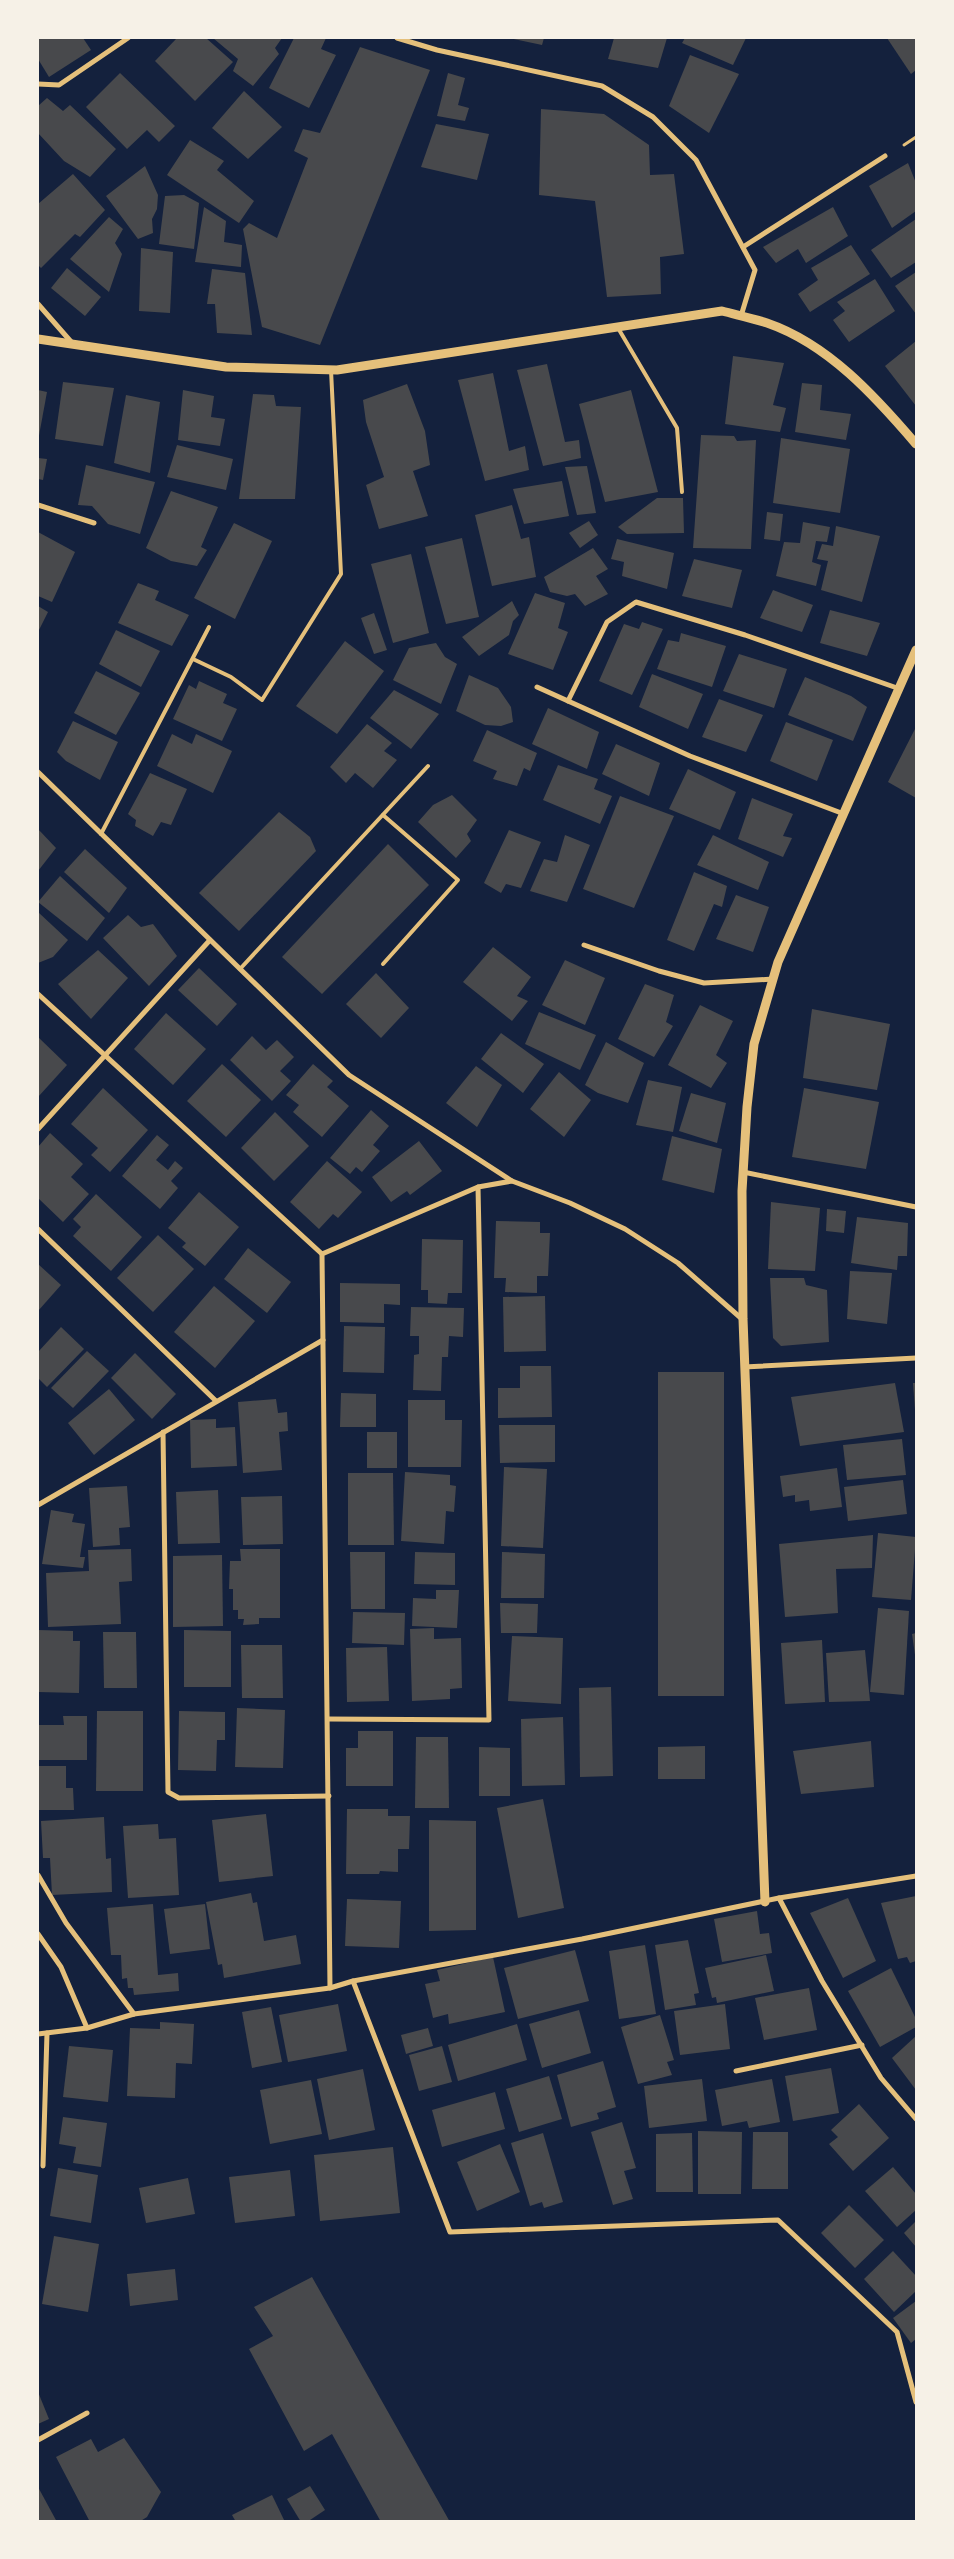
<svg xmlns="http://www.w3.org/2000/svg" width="954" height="2559" viewBox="0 0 954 2559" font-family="Montserrat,sans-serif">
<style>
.building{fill:#48494c}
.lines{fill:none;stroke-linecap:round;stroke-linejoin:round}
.path{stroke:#e5c07b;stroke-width:3}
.service{stroke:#e5c07b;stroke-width:4}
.minor{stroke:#e5c07b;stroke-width:5}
.tertiary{stroke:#e5c07b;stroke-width:9}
</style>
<rect width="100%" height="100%" fill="#14213d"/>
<g class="building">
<polygon points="38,38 83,38 91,50 49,77 38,59"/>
<polygon points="177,38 206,38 233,62 195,101 155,61"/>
<polygon points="213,38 282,38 275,48 279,54 253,86 233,71 238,59"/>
<polygon points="294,38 326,38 321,49 336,55 309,108 269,88"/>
<polygon points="509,38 544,38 542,45"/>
<polygon points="614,38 667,38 658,68 608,59"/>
<polygon points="685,38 746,38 733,65 682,43"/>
<polygon points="887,38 916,38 916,70 911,74"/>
<polygon points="360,47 430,70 320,345 262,327 243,229 249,223 277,238 308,158 294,151 303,129 320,133"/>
<polygon points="690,55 739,74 709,133 669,106"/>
<polygon points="120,73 175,126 159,142 147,130 127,149 86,107"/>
<polygon points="448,73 465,78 458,105 469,108 465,121 437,116"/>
<polygon points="244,91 282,127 248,159 212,128"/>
<polygon points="47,98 63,111 70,105 116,149 90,177 64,161 38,133 38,106"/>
<polygon points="541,109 604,114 649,145 650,175 674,174 684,254 660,257 661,294 607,297 595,201 539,195"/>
<polygon points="436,124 489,134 477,180 421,167"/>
<polygon points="190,140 224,161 217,170 254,201 239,223 167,175"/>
<polygon points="908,163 916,183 916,211 892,228 869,186"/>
<polygon points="145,166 158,195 157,209 152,219 153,233 138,239 106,196"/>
<polygon points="73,174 105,210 80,237 75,234 41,268 38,265 38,204"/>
<polygon points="184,195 199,203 194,249 159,244 165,196"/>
<polygon points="204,207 226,221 224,242 242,245 241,267 195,262"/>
<polygon points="833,207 848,236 806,263 798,249 776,263 763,247"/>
<polygon points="109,217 123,229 115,243 122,254 109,292 70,259"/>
<polygon points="916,219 916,262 891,278 871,250"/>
<polygon points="851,245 870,274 810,312 798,294 818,280 811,268"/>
<polygon points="141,248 173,252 170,313 139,311"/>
<polygon points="67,268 101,297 85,316 51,288"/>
<polygon points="212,269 245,273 252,335 217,333 215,304 207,304"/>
<polygon points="916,272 916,314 895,286"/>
<polygon points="875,279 895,311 849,342 833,320 845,311 837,302"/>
<polygon points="916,341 916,406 885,366"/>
<polygon points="733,356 784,363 773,405 786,408 780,432 725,424"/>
<polygon points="547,364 565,442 579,440 581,458 543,466 517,370"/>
<polygon points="493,373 509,451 525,446 529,470 485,481 458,380"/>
<polygon points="63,382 114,388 103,446 55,439"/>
<polygon points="802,383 822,385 820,410 851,414 846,440 795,432"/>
<polygon points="407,384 425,431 430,465 413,471 428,516 379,529 366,485 384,477 366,422 363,400"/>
<polygon points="38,390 47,392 38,441"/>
<polygon points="183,390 214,396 211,417 225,419 220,446 178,440"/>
<polygon points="631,390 658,492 605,502 579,404"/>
<polygon points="253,394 274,395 276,406 301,407 295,499 239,499"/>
<polygon points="126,395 160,402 150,473 114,463"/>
<polygon points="701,435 734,436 737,441 756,440 751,549 693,548"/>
<polygon points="781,438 850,449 840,513 773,503"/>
<polygon points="177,445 233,459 226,490 167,477"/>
<polygon points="38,458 47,459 43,480 38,479"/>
<polygon points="86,465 155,482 140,534 108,524 92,506 78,505"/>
<polygon points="587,466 596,513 577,515 565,467"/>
<polygon points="562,481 569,516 524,524 513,489"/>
<polygon points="171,491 218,507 201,547 207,550 197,566 171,561 146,548"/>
<polygon points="657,498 683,498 684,533 627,534 618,527"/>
<polygon points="512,505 521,539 529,537 536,577 492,586 475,515"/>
<polygon points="767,512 783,514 780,541 764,539"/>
<polygon points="589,521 598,535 580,548 569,533"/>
<polygon points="803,522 830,527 827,542 816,541 812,562 821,565 816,586 776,576 784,542 800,543"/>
<polygon points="234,523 272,541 235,619 194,598"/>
<polygon points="836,526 880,536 862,602 821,590 828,561 817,559 822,544 833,546"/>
<polygon points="38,532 75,552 52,602 38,596"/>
<polygon points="462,538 479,617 446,624 425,547"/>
<polygon points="617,539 674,553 667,589 622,576 624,562 611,559"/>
<polygon points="593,548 608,569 596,576 608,594 585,606 575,594 567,596 550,592 544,577"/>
<polygon points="411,554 429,633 393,643 371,564"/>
<polygon points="694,559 742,570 732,608 682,596"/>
<polygon points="138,583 159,591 155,600 189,615 172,646 118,623"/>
<polygon points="773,590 813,605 802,632 760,618"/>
<polygon points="535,593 565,603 558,628 568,632 553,670 508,654"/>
<polygon points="512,601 519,615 513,621 509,635 479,656 462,637"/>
<polygon points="38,606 48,612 38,632"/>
<polygon points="830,610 880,623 867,656 820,643"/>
<polygon points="374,613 387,650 374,654 361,618"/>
<polygon points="642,622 663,629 632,695 599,681 624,624 639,629"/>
<polygon points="116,630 160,651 141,687 99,664"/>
<polygon points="681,633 726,646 712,687 657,669 668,640 679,642"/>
<polygon points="345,641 384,671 337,734 296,706"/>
<polygon points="436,643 445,657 457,664 441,704 393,680 409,648"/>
<polygon points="739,654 787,669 774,708 723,691"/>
<polygon points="96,671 140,693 116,735 74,713"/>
<polygon points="652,674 703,694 688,729 639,707"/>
<polygon points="469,675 498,688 511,707 513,722 501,726 485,725 456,711"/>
<polygon points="805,677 851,696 867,707 853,741 788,715"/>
<polygon points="199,681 227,694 223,703 237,709 222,741 173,719 189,685 196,689"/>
<polygon points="394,690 439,714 411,749 370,718"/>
<polygon points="719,699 763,715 746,752 702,737"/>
<polygon points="548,708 599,732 587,769 532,744"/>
<polygon points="73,721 118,742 100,780 66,761 57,752"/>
<polygon points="786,722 833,740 817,781 770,761"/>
<polygon points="367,724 392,743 384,751 397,760 373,788 355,773 346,783 330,767"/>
<polygon points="916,727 916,798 888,782"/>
<polygon points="487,730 537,753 530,771 524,768 517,786 493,779 497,771 473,761"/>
<polygon points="172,734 192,744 196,734 232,751 213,793 157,766"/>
<polygon points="616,744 660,763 649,796 602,774"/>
<polygon points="558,765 598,779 594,789 612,796 600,824 543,800"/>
<polygon points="688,769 736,792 720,830 669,809"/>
<polygon points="150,773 187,789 171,825 161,822 153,836 135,826 136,820 128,814"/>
<polygon points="452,795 477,820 467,834 471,841 456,858 418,822 433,805"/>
<polygon points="620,796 674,816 634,908 583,889"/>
<polygon points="752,798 793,814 783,836 792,838 783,857 738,839"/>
<polygon points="279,812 310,837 316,851 239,931 199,893"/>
<polygon points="38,829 56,848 38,871"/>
<polygon points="509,830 541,842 521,888 506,884 501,893 484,883"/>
<polygon points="565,835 590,845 567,902 530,891 544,859 557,862"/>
<polygon points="713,835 769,862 758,890 697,865"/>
<polygon points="388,844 429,885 322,994 282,957"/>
<polygon points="85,849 127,888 109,913 64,872"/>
<polygon points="694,872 727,886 722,907 714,904 694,951 667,940"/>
<polygon points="60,876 105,918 87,941 38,902"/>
<polygon points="736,895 769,907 753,952 716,939"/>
<polygon points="38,912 68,940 53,957 38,963"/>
<polygon points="128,915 141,927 153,924 177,956 149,986 103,938"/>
<polygon points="493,947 531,977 517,996 528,1001 512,1021 463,982"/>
<polygon points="98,950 128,978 91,1019 58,984"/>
<polygon points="565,960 605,978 585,1025 542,1005"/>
<polygon points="199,968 237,1004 217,1026 178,990"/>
<polygon points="376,973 409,1008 381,1038 346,1004"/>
<polygon points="645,984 674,995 666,1022 673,1026 654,1057 618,1039"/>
<polygon points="700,1005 733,1021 716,1055 727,1063 711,1088 668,1065"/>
<polygon points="812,1009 890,1024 877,1090 803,1078"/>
<polygon points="539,1012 596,1035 580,1070 525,1044"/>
<polygon points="166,1013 206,1049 173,1085 134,1049"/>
<polygon points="501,1033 544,1064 523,1093 481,1059"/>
<polygon points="252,1036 266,1050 277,1040 294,1057 280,1071 291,1081 272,1101 230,1060"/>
<polygon points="38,1037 67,1065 38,1097"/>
<polygon points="606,1042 644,1063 628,1103 598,1093 585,1085"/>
<polygon points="222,1064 261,1100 226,1137 187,1101"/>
<polygon points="313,1064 333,1081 327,1087 349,1106 322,1137 293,1112 299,1105 286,1095"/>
<polygon points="476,1066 502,1085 477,1127 446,1103"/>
<polygon points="559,1072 591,1100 564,1137 530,1109"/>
<polygon points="648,1080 682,1087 673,1132 636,1125"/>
<polygon points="103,1088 148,1130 110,1172 91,1155 98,1148 71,1124"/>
<polygon points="804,1088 879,1102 866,1169 792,1157"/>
<polygon points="691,1093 726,1103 717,1143 679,1131"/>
<polygon points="371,1110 389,1126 373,1145 380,1151 362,1172 356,1167 350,1174 330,1158"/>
<polygon points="275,1112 309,1146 274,1181 241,1148"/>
<polygon points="50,1133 83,1164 71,1177 89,1194 63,1222 38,1198 38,1147"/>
<polygon points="157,1135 169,1145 156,1160 168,1170 175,1161 183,1168 171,1181 178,1188 160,1209 122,1176"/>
<polygon points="672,1136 722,1149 714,1193 662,1180"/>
<polygon points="419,1141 442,1171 410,1195 407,1191 391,1202 372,1177"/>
<polygon points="327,1161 362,1192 338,1218 333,1214 319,1229 290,1202"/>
<polygon points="199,1192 239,1227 205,1266 182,1247 186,1243 168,1228"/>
<polygon points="96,1194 142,1237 111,1271 73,1236 81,1227 73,1219"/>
<polygon points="771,1202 820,1208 815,1271 768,1269"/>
<polygon points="827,1209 846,1211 844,1233 826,1231"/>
<polygon points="857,1217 908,1223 907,1256 898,1256 897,1270 851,1263"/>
<polygon points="496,1221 540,1222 540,1233 550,1233 548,1276 537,1276 537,1293 505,1292 506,1278 494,1278"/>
<polygon points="158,1235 194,1269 153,1312 117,1278"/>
<polygon points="422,1239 463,1240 462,1293 448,1293 447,1304 428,1303 428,1290 421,1290"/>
<polygon points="248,1248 291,1282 267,1313 224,1279"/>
<polygon points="38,1264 61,1285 38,1311"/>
<polygon points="850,1271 892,1273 887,1324 847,1319"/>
<polygon points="770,1278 804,1278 806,1285 827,1290 829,1342 781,1346 773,1338"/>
<polygon points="340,1283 400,1284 400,1305 384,1304 384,1323 340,1322"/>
<polygon points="214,1286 255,1321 215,1368 174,1332"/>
<polygon points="545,1296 546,1351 504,1352 503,1297"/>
<polygon points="411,1307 464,1308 463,1337 449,1336 448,1357 442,1357 441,1391 413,1390 414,1355 419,1354 419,1336 410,1336"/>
<polygon points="344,1326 385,1327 384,1373 343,1372"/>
<polygon points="61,1327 84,1349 47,1387 38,1378 38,1352"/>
<polygon points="87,1351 109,1371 73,1408 51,1388"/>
<polygon points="135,1353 176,1394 152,1419 111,1378"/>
<polygon points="520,1366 551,1366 552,1417 498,1418 498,1388 520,1388"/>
<rect x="658" y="1372" width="66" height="324"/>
<polygon points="895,1383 904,1432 800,1446 791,1397"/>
<polygon points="913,1383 916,1383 916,1410 915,1410"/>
<polygon points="109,1389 135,1420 94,1455 68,1423"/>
<polygon points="341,1393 376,1394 376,1427 340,1427"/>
<polygon points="276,1399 278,1413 287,1412 288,1431 279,1432 282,1470 243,1473 238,1402"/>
<polygon points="408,1400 445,1400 445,1420 462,1420 461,1467 408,1467"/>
<polygon points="216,1419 216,1428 235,1427 237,1466 191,1468 190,1420"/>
<polygon points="499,1425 555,1425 555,1462 500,1463"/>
<rect x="367" y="1432" width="30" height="36"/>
<polygon points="902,1439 906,1475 847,1480 843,1445"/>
<polygon points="504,1467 547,1469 543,1548 501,1546"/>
<polygon points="837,1468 842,1507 810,1511 809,1500 795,1502 795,1495 783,1497 780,1476"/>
<polygon points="405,1472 450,1475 450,1485 456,1486 454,1512 446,1511 444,1544 401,1541"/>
<polygon points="348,1473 393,1473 394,1545 348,1545"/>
<polygon points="903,1480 907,1514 848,1521 844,1487"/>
<polygon points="127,1486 130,1527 119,1528 120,1545 93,1547 89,1488"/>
<polygon points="218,1490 220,1543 178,1544 176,1492"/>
<polygon points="282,1496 283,1544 243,1545 241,1497"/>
<polygon points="51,1510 74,1514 72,1522 85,1524 80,1557 85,1557 83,1568 42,1564"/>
<polygon points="878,1533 916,1537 911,1600 872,1597"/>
<polygon points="873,1535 872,1568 836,1569 838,1613 785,1617 779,1544"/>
<polygon points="131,1549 132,1581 119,1582 121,1624 48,1627 46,1573 89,1571 88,1550"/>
<polygon points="240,1549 280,1549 280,1618 259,1618 259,1624 243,1625 244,1619 238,1619 238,1610 233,1610 233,1589 229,1589 230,1561 241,1561"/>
<polygon points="350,1552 385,1552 385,1609 351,1609"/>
<polygon points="415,1552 455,1553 455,1585 414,1584"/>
<polygon points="502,1552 545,1554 544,1598 501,1598"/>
<polygon points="222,1555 223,1626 173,1627 173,1556"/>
<polygon points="436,1590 459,1590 457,1628 412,1626 413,1598 436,1599"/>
<polygon points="500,1603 538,1604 537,1633 501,1633"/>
<polygon points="878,1608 909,1611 904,1695 870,1692"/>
<polygon points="353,1612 405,1613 404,1645 352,1643"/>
<polygon points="434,1628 434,1639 461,1638 462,1688 450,1689 450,1699 412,1701 410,1629"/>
<polygon points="38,1630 73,1631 73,1641 80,1641 79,1693 38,1692"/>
<polygon points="184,1630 231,1631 231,1687 184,1687"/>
<polygon points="103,1632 136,1632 137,1688 104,1688"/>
<polygon points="916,1633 916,1655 915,1655 912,1634"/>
<polygon points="512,1636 563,1638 561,1704 508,1701"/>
<polygon points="822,1640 825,1702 785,1704 781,1643"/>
<polygon points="241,1645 282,1645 283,1698 242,1698"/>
<polygon points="387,1647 389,1701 347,1702 346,1648"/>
<polygon points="865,1650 870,1701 829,1702 826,1653"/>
<polygon points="611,1687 613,1776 580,1777 579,1688"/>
<polygon points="237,1708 285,1710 283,1768 235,1767"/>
<polygon points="97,1711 143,1711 143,1791 96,1791"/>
<polygon points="179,1711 225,1712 225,1740 217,1740 216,1771 178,1770"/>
<polygon points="63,1716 87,1716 87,1760 38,1760 38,1725 64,1725"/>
<polygon points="563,1717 565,1785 522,1786 521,1719"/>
<polygon points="358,1731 393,1731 393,1786 346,1786 346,1748 358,1748"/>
<polygon points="416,1737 448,1737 449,1808 415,1808"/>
<polygon points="871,1741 874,1787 801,1794 793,1751"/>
<polygon points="705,1746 705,1779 658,1779 658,1747"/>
<polygon points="479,1747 510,1748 510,1796 479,1796"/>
<polygon points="38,1766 66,1766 66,1788 73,1788 74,1810 38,1810"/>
<polygon points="543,1799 564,1908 518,1918 497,1808"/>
<polygon points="347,1809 388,1809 388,1816 410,1816 409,1849 398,1849 398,1872 380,1871 379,1874 346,1874"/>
<polygon points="266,1814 273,1876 219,1882 212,1820"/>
<polygon points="104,1817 106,1859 111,1858 112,1892 52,1895 50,1858 43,1858 41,1821"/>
<polygon points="429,1820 476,1821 476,1930 429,1931"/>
<polygon points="158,1824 159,1839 176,1838 179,1895 128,1898 123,1826"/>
<polygon points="251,1893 253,1903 257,1902 264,1941 296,1935 301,1964 224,1978 222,1964 218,1965 206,1902"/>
<polygon points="916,1896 916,1961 910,1963 907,1957 898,1959 881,1903"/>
<polygon points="848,1898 876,1961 843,1978 810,1913"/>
<polygon points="347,1899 401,1901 399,1948 345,1946"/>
<polygon points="153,1904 158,1975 178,1973 179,1991 134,1995 133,1988 128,1988 127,1978 122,1979 121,1955 111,1955 107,1908"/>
<polygon points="205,1904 210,1949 170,1954 164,1909"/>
<polygon points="757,1911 760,1934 769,1933 772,1953 722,1962 714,1919"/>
<polygon points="688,1940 699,1993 694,1994 696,2005 665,2010 655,1945"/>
<polygon points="645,1945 656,2014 619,2019 609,1951"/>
<polygon points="575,1950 589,2001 518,2019 504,1968"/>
<polygon points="766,1955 774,1991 717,2003 716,1997 712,1998 705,1968"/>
<polygon points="493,1957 505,2012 449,2024 448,2014 433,2018 425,1984 440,1981 437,1970"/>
<polygon points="891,1968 916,2019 916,2027 880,2047 848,1991"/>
<polygon points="809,1988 817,2030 764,2040 755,1998"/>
<polygon points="338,2004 347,2051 288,2062 279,2015"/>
<polygon points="725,2004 730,2049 680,2055 674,2011"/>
<polygon points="271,2007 282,2062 252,2068 242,2012"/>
<polygon points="579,2010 591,2053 542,2068 529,2024"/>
<polygon points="660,2015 674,2060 667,2062 672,2075 638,2084 621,2027"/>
<polygon points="160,2022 194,2024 192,2064 176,2063 175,2098 127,2096 130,2028 160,2029"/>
<polygon points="517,2024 527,2060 458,2081 448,2045"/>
<polygon points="428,2028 433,2046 406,2054 401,2035"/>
<polygon points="916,2036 916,2090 892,2058"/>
<polygon points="69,2046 113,2050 108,2102 63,2097"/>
<polygon points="442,2046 452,2082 419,2091 409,2055"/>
<polygon points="603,2061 616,2107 597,2113 599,2119 571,2127 557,2075"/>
<polygon points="831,2068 839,2113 793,2121 785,2076"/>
<polygon points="363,2069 375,2130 329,2140 317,2079"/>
<polygon points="549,2076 562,2119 519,2132 506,2089"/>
<polygon points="702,2079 707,2121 649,2128 644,2086"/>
<polygon points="772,2079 780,2122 749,2128 747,2121 722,2126 715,2090"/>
<polygon points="311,2080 322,2134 270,2144 260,2090"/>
<polygon points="495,2092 505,2129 442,2147 432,2110"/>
<polygon points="859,2104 889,2138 853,2171 829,2144 838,2137 831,2130"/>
<polygon points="63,2117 107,2123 101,2167 73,2163 76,2147 59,2144"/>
<polygon points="622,2122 636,2168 624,2171 633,2199 613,2205 591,2132"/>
<polygon points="698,2131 742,2132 741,2194 698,2194"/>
<polygon points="753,2132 788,2132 788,2189 752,2189"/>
<polygon points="543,2133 563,2202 544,2208 542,2202 530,2206 511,2143"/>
<polygon points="692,2133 693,2192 656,2192 656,2134"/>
<polygon points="500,2144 520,2192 477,2211 457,2162"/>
<polygon points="393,2147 400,2213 320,2221 314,2155"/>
<polygon points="893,2167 916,2194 916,2210 897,2227 865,2191"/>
<polygon points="58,2168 98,2175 91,2223 50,2216"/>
<polygon points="290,2170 295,2216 235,2223 229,2177"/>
<polygon points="188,2178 195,2214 146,2223 139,2188"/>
<polygon points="849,2205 884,2240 855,2268 821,2233"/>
<polygon points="916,2221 916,2247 904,2233"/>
<polygon points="54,2236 99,2244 88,2312 42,2304"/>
<polygon points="893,2251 916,2276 916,2291 894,2312 864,2279"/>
<polygon points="175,2269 178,2300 130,2306 127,2274"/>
<polygon points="312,2277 450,2522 381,2522 332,2434 304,2451 249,2349 273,2336 254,2307"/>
<polygon points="916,2301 916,2339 911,2343 893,2318"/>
<polygon points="38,2392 49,2419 38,2424"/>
<polygon points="124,2438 161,2492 147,2517 139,2522 90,2522 56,2457 91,2439 98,2452"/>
<polygon points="310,2486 325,2510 307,2522 301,2522 287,2499"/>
<polygon points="38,2487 57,2522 38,2522"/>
<polygon points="272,2495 285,2522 236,2522 232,2515"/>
</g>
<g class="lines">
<polyline class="path" points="904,145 916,137"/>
<g class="service">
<polyline points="618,328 677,428 682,492"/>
<polyline points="193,659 231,677 262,700 341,574 331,370"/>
<polyline points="101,834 209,627"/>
<polyline points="383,964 458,880 383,815"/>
<polyline points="240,969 428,766"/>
</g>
<g class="minor">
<polyline points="397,38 437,50 602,86 653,117 696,160 755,270 741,316"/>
<polyline points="38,84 59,85 128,38"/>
<polyline points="743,247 885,156"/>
<polyline points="38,304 73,344"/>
<polyline points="38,505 94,523"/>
<polyline points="537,687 690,756 844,814"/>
<polyline points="568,701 607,622 636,602 745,635 900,689"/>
<polyline points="38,772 349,1075 512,1181 570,1203 625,1229 678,1263 742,1319"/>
<polyline points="584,945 659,971 704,983 773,979"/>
<polyline points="38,994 322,1254"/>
<polyline points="38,1129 210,940"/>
<polyline points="743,1172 916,1207"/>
<polyline points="38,1229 216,1401"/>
<polyline points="744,1367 916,1358"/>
<polyline points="163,1432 168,1792 179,1798 329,1796"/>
<polyline points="38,1505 323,1340"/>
<polyline points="328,1719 489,1720 478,1187"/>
<polyline points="38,1875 66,1923 134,2014"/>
<polyline points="779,1898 822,1981 881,2078 916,2119"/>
<polyline points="38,1934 61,1967 87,2028"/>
<polyline points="353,1981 450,2232 778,2220 897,2332 916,2402"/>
<polyline points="330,1988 322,1254 478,1187 512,1181"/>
<polyline points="38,2034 87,2028 134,2014 330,1988 353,1981 582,1939 779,1898 916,1876"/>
<polyline points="736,2071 862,2045"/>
<polyline points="43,2166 47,2033"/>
<polyline points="38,2440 87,2413"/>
</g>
<g class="tertiary">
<path d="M38,339l188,28 111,3 385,-59c15,4 30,7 45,12 61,21 108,73 149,121"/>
<polyline points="765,1902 743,1319 742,1191 747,1107 754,1044 778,962 916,650"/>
</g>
</g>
<rect width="954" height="2559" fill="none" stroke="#f6f1e7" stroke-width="78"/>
</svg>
